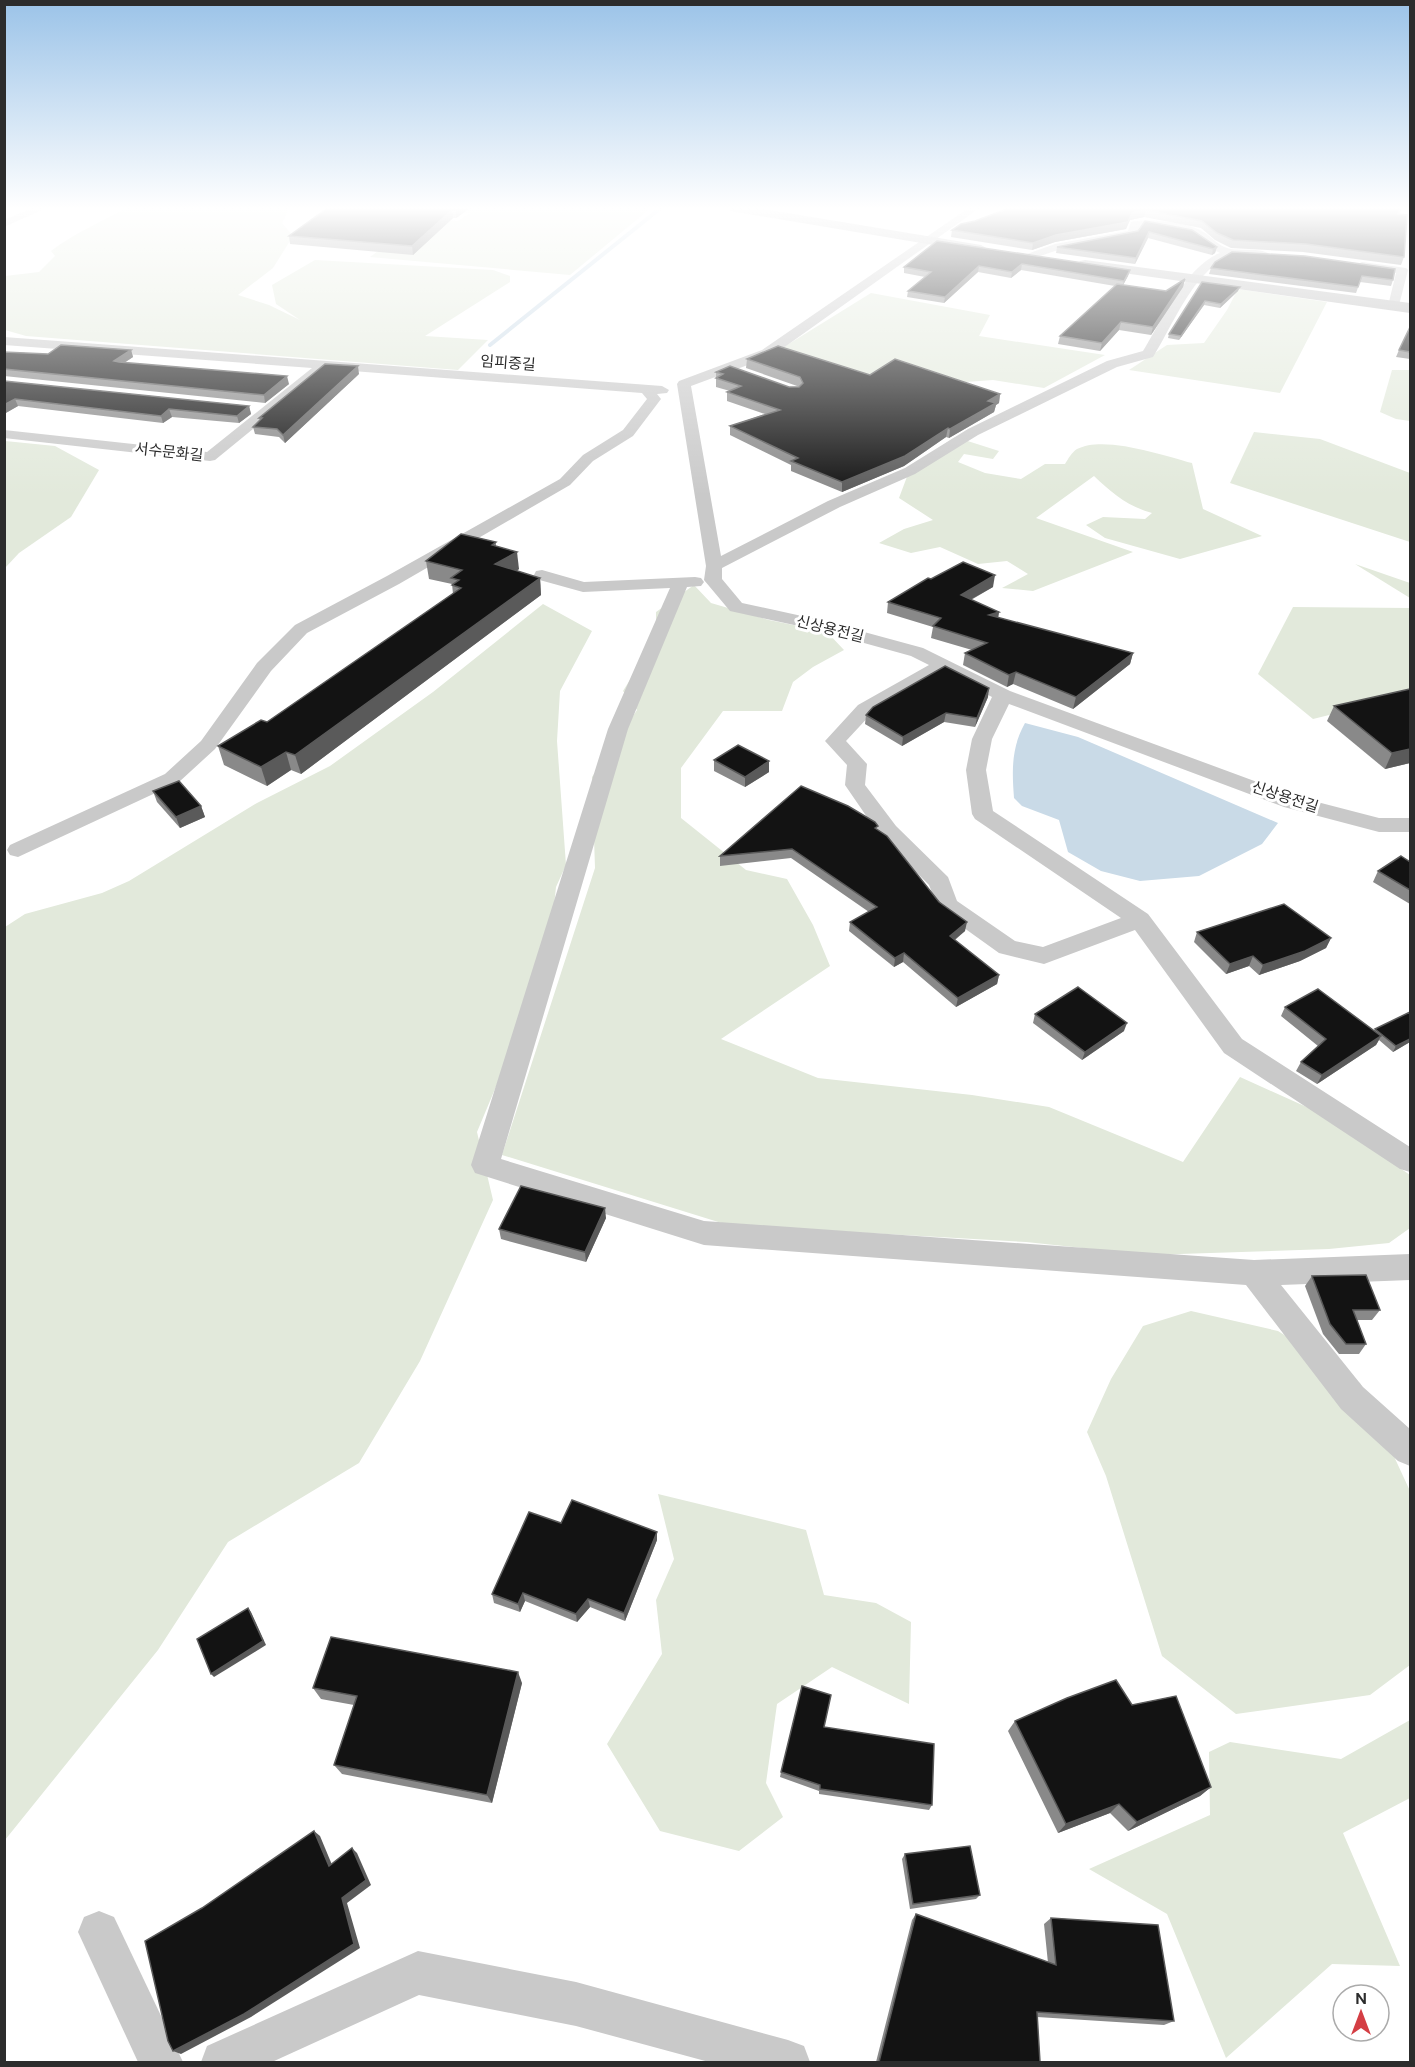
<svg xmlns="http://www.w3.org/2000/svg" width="1415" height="2067" viewBox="0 0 1415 2067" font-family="'DM Sans','Noto Sans KR',sans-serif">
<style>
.green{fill:#e2e9db}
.water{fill:#c9dae7}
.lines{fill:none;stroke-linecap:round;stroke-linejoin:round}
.stream{stroke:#c9dae7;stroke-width:4}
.street{fill:#c9c9c9;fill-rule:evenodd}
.secondary{fill:#b6b6b6;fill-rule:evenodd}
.wall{fill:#898989}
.shaded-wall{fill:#5a5a5a}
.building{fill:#131313;stroke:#5a5a5a;stroke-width:1.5}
.labels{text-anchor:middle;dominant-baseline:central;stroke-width:6;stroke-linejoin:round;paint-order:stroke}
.far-street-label{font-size:15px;fill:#2c2c2c;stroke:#fff}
</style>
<rect width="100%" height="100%" fill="#fff"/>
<g class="green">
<path d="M127,207h163l-8,16 11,13 -20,32 -35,27 31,10 31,15 -24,-16 -4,-19 43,-25 178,10 17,6v6l-85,54 63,4 -30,30 -432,-34 -21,-6v-54l34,-4 16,-16 -4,-5c23,-18 51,-29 76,-44z"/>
<polygon points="424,207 652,207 570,275 370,257 422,219 458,221 470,213 423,209"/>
<polygon points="1238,289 1327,302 1280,393 1129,370 1167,345 1204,343 1227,310"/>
<polygon points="871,293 990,315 979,336 1105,355 1044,388 993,380 911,386 779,350"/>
<polygon points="1392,370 1410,370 1410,421 1396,419 1380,412"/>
<polygon points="1254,432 1320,439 1410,473 1410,542 1230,483"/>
<path d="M955,437l44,14 -6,8 -29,-5 -6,8 27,11 36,6 24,-15h20c3,-5 7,-12 12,-15 27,-14 85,6 115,14l11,46 59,27 -82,23 -75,-21 -19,-13 17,-8 42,2 7,-6c-25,-7 -40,-20 -58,-37l-58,42 97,34 -100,39 -31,-3 26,-14 -21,-13 -29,3 -38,-17 -29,6 -32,-10 25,-14 29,-9 -34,-22 12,-32z"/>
<polygon points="5,441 55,446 99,470 71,517 19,553 5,568"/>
<polygon points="1355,564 1410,583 1410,598"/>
<polygon points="694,585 711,603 769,620 827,632 844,650 813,667 793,682 782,711 723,711 681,768 681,818 746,870 787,879 813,925 830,966 721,1039 818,1078 972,1095 1049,1107 1183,1162 1240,1077 1320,1113 1410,1175 1410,1228 1389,1243 1329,1249 1149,1255 1026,1242 728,1225 502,1155 595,868 592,777 637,710 623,691 656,638 656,612"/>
<polygon points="543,604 592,631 560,691 557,741 566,865 556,887 548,962 477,1132 493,1200 420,1361 359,1463 228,1542 158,1650 5,1840 5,927 25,914 102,893 129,881 257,803 330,766 433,692"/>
<polygon points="1293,607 1410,608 1410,695 1313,719 1258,674"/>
<polygon points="1191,1311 1278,1331 1360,1383 1410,1491 1410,1665 1370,1695 1236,1714 1162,1656 1106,1476 1087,1432 1111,1379 1143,1326"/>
<polygon points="658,1494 806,1530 824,1595 876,1603 911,1622 909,1704 832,1667 777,1704 766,1783 783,1817 739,1851 660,1831 607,1744 662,1654 656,1600 674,1559"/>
<polygon points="1410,1720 1410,1798 1343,1833 1400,1966 1332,1964 1226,2058 1167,1914 1089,1869 1210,1815 1209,1752 1230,1742 1341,1759"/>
</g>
<path class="water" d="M1025,723l53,14 200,86 -16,21 -63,32 -59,5 -39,-10 -33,-19 -9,-32 -37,-14 -8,-8c-2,-27 -3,-50 11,-75z"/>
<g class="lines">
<polyline class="stream" points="490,345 662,207"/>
<g class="street">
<polygon points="28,207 42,207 44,209 4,227 4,220 30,209"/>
<path d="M970,207h11l-209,149 -81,30 30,170 107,-55 77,-33 63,-39 139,-68 36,-10c18,-29 43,-85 77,-98l-14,-7 -14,-12 -48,-9 -4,1 -4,9 -4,1 -74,14 -27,9 -4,-1v-4l28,-10 73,-13 3,-9c16,-4 54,0 69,8 11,5 18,17 31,19 13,2 30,-2 40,6 -10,9 -31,-3 -44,3 -34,14 -55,69 -74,99l-36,10 -139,68 -63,39 -75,33 -118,61v11l20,24 78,17 103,28 87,43 288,106 81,21h31v14h-31l-95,-25 -275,-103 -17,35 -6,31 7,41 155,103 94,125 168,108v25l-10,-3 -176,-116 -89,-123 -91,34 -45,-11 -60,-43 -10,-25 -49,-49 -35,-51 2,-20 -22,-24 33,-36 71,-40 -18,-9 -94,-26 -87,-19 -26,-31 2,-14 -29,-182 2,-3 83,-31zM943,672l49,25 -20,42 -6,31 6,44 3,5 146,99 -78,29 -28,-6 -58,-40 -9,-24 -52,-51 -31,-41 2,-21 -21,-23 26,-28z"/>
<polygon points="1362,262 1406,268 1408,270 1398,309 1390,309 1388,306 1396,273 1358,267 1356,265"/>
<polygon points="4,337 662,386 669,390 667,393 657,394 661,399 633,436 593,461 570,485 399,584 307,633 271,671 215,749 179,782 18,857 10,855 7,850 10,845 165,774 201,741 257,663 295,625 387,576 560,479 583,455 623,430 647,399 642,393 326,369 215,460 210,461 4,438 4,430 207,452 312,368 4,345"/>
<polygon points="542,570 584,582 695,577 701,578 704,582 701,586 687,587 628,729 501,1159 704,1221 1254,1260 1410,1254 1410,1280 1281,1285 1363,1387 1410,1429 1410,1466 1398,1461 1341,1409 1246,1285 704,1245 475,1173 471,1165 608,729 670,588 583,592 536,579 534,575 536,571"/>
<polygon points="99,1911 114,1917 183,2062 138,2062 78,1932 84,1917"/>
<polygon points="418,1951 576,1982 788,2040 804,2046 810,2062 709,2062 576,2026 419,1995 272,2062 201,2062 207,2046"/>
</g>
<g class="secondary">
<polygon points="723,207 752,207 981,245 988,249 981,253 730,211"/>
<polygon points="1085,260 1410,303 1410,313 1080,267 1078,264 1080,261"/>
</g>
</g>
<g class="wall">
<polygon points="329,207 472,207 456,218 453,218 413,255 290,244 289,236"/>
<polygon points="1012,207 1364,208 1402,207 1400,214 1404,257 1401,265 1303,252 1231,248 1215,240 1201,228 1144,217 1130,220 1126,229 1055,242 1032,250 951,237 952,230"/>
<polygon points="1145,221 1217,247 1215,253 1212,255 1148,238 1135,264 1056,253 1057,247 1138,231"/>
<polygon points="937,241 1130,270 1128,276 1123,285 1166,291 1185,279 1183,287 1151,335 1119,330 1100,351 1058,344 1060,336 1115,286 1021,270 1011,278 978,272 944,303 907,297 908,291 925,277 904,273 904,267"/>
<polygon points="1232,252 1393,280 1391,286 1360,282 1356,293 1209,274 1211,268"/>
<polygon points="1202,282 1238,291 1220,308 1204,305 1179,340 1168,338 1169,334"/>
<polygon points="1410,327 1410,359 1396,357 1399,350"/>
<polygon points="131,350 133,357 124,363 289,384 265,403 4,376 4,352 48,354"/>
<polygon points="747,359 870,375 1000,394 999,403 996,405 994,412 949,438 946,437 904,466 842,492 791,471 791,465 730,435 730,426 765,414 727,401 727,392 730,391 716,387 716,372 789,387 800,387 746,368"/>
<polygon points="359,374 285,443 279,437 255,434 253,427 260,420 259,418"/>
<polygon points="4,381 249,406 251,414 239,423 172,417 163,423 18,406 4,414"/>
<polygon points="496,542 496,546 519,569 517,571 540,578 541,595 301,774 291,770 267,786 224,765 218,746 267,722 453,594 452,584 429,579 426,561"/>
<polygon points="931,579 993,587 971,600 999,612 998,618 1133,653 1130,664 1073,709 1013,684 1007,687 963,665 965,653 972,650 931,638 933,627 887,613 888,602"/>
<polygon points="988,697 975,727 944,722 902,746 865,724 866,715"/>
<polygon points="1334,706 1410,763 1385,769 1327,721"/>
<polygon points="714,760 769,761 769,772 745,787 714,771"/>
<polygon points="153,791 201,806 205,817 180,828 157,802"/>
<polygon points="878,830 965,931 955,940 999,975 997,984 956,1007 903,962 894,967 849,931 850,922 869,912 791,858 720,866 720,856"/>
<polygon points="1410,862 1410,904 1373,882 1378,871"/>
<polygon points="1197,932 1331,938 1326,948 1300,961 1259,975 1249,966 1226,974 1194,942"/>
<polygon points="1285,1007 1374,1031 1375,1029 1410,1042 1393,1052 1379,1040 1376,1045 1317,1084 1296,1071 1301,1062 1318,1046 1281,1016"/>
<polygon points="1035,1014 1124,1031 1082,1060 1033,1023"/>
<polygon points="606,1218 586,1262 501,1239 499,1229"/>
<polygon points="1312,1276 1380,1310 1372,1320 1357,1320 1366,1344 1359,1354 1339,1354 1323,1334 1305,1286"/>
<polygon points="561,1523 657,1532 657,1540 625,1621 590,1607 577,1622 525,1601 520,1612 494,1603 492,1594"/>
<polygon points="522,1683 492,1803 342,1774 334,1765 354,1705 321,1699 313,1688"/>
<polygon points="1132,1705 1211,1787 1200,1796 1128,1831 1110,1813 1058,1833 1008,1731 1015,1721"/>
<polygon points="824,1727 932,1805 929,1810 819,1794 819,1791 780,1777 781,1772"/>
<polygon points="905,1854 980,1895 976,1899 910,1909 902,1859"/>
<polygon points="916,1914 1048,1963 1044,1924 1051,1918 1174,2021 1164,2025 1037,2017 1040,2062 876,2062 912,1920"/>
</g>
<g class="shaded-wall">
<polygon points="460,207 472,207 456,218 456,210"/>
<polygon points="452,210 453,218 413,255 412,246"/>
<polygon points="1146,210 1144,217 1130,220 1126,229 1055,242 1032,250 1033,243 1056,235 1132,213"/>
<polygon points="1149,232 1148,238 1135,264 1136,258"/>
<polygon points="1217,247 1215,253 1212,255 1213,249"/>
<polygon points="1022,264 1021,270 1011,278 1012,272"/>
<polygon points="979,266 978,272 944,303 945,297"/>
<polygon points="1130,270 1128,276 1122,287 1124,281"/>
<polygon points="1185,279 1183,287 1151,335 1153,327"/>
<polygon points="1240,287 1238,291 1220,308 1221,304"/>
<polygon points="1205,301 1204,305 1179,340 1181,336"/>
<polygon points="1121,322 1119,330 1100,351 1102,343"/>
<polygon points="131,350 133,357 116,368 114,361"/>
<polygon points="358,366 359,374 285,443 283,435"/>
<polygon points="287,376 289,384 265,403 264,395"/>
<polygon points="1000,394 999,403 996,405 994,412 949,438 950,429 988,401"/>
<polygon points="15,399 18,406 4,414 4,405"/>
<polygon points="249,406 251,414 239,423 237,416"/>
<polygon points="169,409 172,417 163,423 161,416"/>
<polygon points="948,428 946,437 904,466 842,492 842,482"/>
<polygon points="517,552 519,569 497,582 495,564"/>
<polygon points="995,575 993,587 959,606 961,595"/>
<polygon points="540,578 541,595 301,774 295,755"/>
<polygon points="999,612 997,624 989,615"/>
<polygon points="1133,653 1130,664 1073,709 1076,697"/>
<polygon points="1016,672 1013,684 1007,687 1009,675"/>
<polygon points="989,688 988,697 975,727 977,718"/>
<polygon points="946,713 944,722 902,746 903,737"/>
<polygon points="1410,749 1410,763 1385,769 1392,753"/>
<polygon points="286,752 291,770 267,786 261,767"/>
<polygon points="769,761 769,772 745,787 745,777"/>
<polygon points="201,806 205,817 180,828 176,817"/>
<polygon points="967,922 965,931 948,945 950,936"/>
<polygon points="1331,938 1326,948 1300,961 1259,975 1263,965"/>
<polygon points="904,953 903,962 894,967 895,958"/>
<polygon points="1253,956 1249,966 1226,974 1230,964"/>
<polygon points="999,975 997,984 956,1007 958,998"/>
<polygon points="1127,1023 1124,1031 1082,1060 1085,1052"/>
<polygon points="1381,1036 1376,1045 1317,1084 1322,1075"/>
<polygon points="1410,1039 1410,1042 1393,1052 1396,1046"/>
<polygon points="605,1208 606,1218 586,1262 585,1252"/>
<polygon points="657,1532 657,1540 625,1621 624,1613"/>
<polygon points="523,1593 525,1601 520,1612 518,1604"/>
<polygon points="588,1599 590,1607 577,1622 576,1614"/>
<polygon points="248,1608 251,1612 266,1645 214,1677 211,1674"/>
<polygon points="518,1672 522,1683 492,1803 487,1795"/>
<polygon points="1211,1787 1200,1796 1128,1831 1137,1822"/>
<polygon points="1119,1804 1110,1813 1058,1833 1066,1824"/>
<polygon points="314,1831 320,1836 335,1872 329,1866"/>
<polygon points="352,1848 357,1853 371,1885 347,1903 360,1948 251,2017 181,2054 173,2051 342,1898"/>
</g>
<g class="building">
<polygon points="329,207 460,207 456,210 452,210 412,246 289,236"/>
<polygon points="1012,207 1268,207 1272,208 1273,207 1353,207 1364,208 1366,207 1402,207 1398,214 1407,215 1404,257 1306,244 1233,240 1217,233 1202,221 1146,210 1132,213 1128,222 1056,235 1033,243 952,230 961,224 975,221"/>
<polygon points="1145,221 1192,230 1217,247 1213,249 1149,232 1136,258 1057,247 1138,231"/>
<polygon points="937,241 1130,270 1124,281 1022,264 1012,272 979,266 945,297 908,291 931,272 904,267"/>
<polygon points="1232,252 1305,256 1395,269 1393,280 1362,276 1358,287 1211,268 1215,262"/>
<polygon points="1185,279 1153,327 1121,322 1102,343 1060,336 1117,284 1166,291"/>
<polygon points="1202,282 1240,287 1221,304 1205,301 1181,336 1169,334"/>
<polygon points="1410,327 1410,352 1399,350"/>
<polygon points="61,345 131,350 114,361 119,362 287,376 264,395 4,369 4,352 48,354"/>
<polygon points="778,346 870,375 895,359 1000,394 988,401 996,403 950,429 948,428 905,456 842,482 791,461 798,458 730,426 780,410 727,392 741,386 716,378 723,374 716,372 730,366 789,387 799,387 803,383 800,377 747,359"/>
<polygon points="325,364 358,366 283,435 277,429 253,427 262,418 259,418"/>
<polygon points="4,381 249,406 237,416 169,409 161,416 15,399 4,405"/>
<polygon points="461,534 496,542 492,545 517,552 495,564 540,578 295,755 286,752 261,767 218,746 261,720 267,722 461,588 452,585 459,580 451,578 462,570 426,561"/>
<polygon points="963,562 995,575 961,595 999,612 989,615 1133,653 1076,697 1016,672 1009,675 965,653 987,643 933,626 941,618 888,602 928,578 931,579"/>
<polygon points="945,666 989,688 977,718 946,713 903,737 866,715 873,707"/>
<polygon points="1410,689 1410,749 1392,753 1334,706"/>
<polygon points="738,745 769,761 745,777 714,760"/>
<polygon points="179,781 201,806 176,817 153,791"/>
<polygon points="801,786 848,806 875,822 878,826 875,828 887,836 939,902 967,922 950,936 999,975 958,998 904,953 895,958 850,922 877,907 792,849 720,856"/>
<polygon points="1401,856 1410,862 1410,890 1378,871"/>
<polygon points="1284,904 1331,938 1305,951 1263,965 1253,956 1230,964 1197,932"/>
<polygon points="1078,987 1127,1023 1085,1052 1035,1014"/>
<polygon points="1318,989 1381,1036 1322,1075 1301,1062 1326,1039 1285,1007"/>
<polygon points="1410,1012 1410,1039 1396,1046 1375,1029"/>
<polygon points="521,1186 605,1208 585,1252 499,1229"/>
<polygon points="1366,1275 1380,1310 1353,1310 1366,1344 1346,1344 1330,1324 1312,1276"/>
<polygon points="572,1500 657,1532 624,1613 588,1599 576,1614 523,1593 518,1604 492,1594 529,1512 561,1523"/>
<polygon points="248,1608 263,1641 211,1674 197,1639"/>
<polygon points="331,1637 518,1672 487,1795 334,1765 357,1696 313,1688"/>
<polygon points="1116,1680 1132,1705 1176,1696 1211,1787 1137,1822 1119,1804 1066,1824 1015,1721 1067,1698"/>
<polygon points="802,1686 831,1695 824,1727 934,1744 932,1805 820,1789 820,1785 781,1772"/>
<polygon points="314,1831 329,1866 352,1848 366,1880 342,1898 354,1944 244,2014 173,2051 168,2041 145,1941 202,1908"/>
<polygon points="970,1846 980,1895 913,1904 905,1854"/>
<polygon points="916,1914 1056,1965 1051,1918 1158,1925 1174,2021 1037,2012 1040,2062 879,2062"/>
</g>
<linearGradient id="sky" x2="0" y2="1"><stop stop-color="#9bc3e8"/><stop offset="0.42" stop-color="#fff"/><stop offset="1" stop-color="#fff" stop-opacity="0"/></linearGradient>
<rect width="1415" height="496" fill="url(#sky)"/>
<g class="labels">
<g class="far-street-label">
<text transform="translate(508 363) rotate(4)">임피중길</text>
<text transform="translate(169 452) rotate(6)">서수문화길</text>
<text transform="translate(830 629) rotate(14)">신상용전길</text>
<text transform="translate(1285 797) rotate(18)">신상용전길</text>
</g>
</g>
<rect width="1415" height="2067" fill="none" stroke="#2c2c2c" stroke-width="12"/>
<g transform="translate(1361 2013)"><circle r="28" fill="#ffffff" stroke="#ababab" stroke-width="1.5"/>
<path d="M0-4.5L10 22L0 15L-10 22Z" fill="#d43e44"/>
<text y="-9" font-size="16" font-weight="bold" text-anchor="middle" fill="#2c2c2c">N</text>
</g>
</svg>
